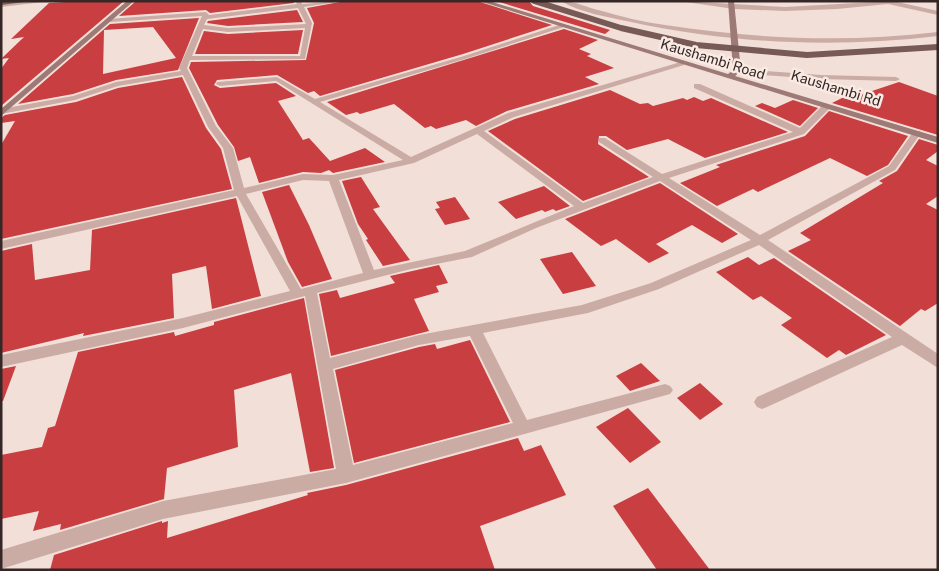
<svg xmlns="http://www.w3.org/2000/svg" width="939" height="571" viewBox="0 0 939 571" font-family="'Public Sans',sans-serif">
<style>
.building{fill:#c93e40;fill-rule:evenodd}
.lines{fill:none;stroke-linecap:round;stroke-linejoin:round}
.lane{fill:#caaca4;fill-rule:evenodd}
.street{fill:#caaca4;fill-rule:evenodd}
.secondary{fill:#9d7a75;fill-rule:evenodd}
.primary{fill:#775956;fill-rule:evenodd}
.primary-bridge{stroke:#775956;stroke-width:6}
.labels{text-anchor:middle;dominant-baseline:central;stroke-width:5;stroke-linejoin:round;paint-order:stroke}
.far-street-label{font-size:14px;fill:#352726;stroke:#f9eae4}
</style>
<rect width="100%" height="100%" fill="#f2dfd8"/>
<g class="building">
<polygon points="80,1 124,1 1,106 1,69 9,58 1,59 24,37 11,39 49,3"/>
<polygon points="136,1 293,1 294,3 210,13 206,10 119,16"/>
<polygon points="345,1 477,1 552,25 463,54 320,96 314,91 308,93 277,75 217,80 214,85 220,88 276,83 296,96 278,101 303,140 309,138 330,161 365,148 385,162 333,173 329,170 321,173 303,172 259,183 250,157 238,161 234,147 218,125 189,68 191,62 306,60 314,23 307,8"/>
<polygon points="496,1 529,1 533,6 610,30 605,34"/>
<polygon points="297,10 303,22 228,26 207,23 208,21"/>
<path d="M199,18l-21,52 -62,10 -43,14 -55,10 92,-80zM153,27l23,31 -73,16 1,-44z"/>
<polygon points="564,29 598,40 579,49 591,54 587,56 614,68 585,77 599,84 507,111 476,126 466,120 436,129 431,126 425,128 394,104 360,114 357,112 346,115 327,102"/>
<polygon points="303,30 298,54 195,54 204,31 228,34"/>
<polygon points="182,77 206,128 221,149 232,189 1,239 1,145 15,121 1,123 1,118 5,115 76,102 118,88"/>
<polygon points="899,82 938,96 938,135 832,103 846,96 851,98"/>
<polygon points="610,90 640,104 648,103 653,106 683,98 687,100 694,97 703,101 711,98 788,132 705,158 668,139 627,150 606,136 599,136 598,144 649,177 583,201 488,131 515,119"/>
<polygon points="793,100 818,108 800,126 755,106 762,103 775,108"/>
<polygon points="829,111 908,136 888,165 867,176 830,158 758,192 753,189 717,206 680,183 720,167 716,165 805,136"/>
<polygon points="919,139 938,145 938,151 926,160 938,166 938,196 926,204 938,210 938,303 925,311 921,309 900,326 788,251 811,240 800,233 883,183 879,181 897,171"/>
<polygon points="361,177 380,207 373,209 410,260 383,266 366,240 368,239 358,224 342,181"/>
<polygon points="660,183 738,234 722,243 692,225 656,244 669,253 649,263 616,239 601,246 565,219"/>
<polygon points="289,185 309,225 332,279 302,287 288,262 262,192"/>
<polygon points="544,186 570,206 556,211 553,209 545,212 542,210 516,219 498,202"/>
<polygon points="455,197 470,219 445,225 435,209 440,208 436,202"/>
<polygon points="236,198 261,296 212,309 206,266 172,274 174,318 83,336 84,333 1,353 1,251 32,244 35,280 90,270 92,230"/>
<polygon points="572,252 596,286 563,294 540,259"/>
<polygon points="748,257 759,265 774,258 886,335 846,355 839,350 827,358 781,325 792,318 761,296 753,300 716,272"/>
<polygon points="439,265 448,283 436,286 439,292 414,299 429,331 331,356 319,294 337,290 340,298 395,283 390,276"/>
<polygon points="304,298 334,468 310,472 291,373 234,390 238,447 167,468 164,499 60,530 61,524 33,531 39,511 1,519 1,455 42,447 48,428 55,426 78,352 174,332 175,336 214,325 214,322"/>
<polygon points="470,340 510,422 354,463 335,370 419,347 435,344 437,349"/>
<polygon points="641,363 660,381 630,391 616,376"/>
<polygon points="16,366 3,401 1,401 1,369"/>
<polygon points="700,383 723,404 700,420 677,398"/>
<polygon points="628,408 661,442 630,463 596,427"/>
<polygon points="518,438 524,451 541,445 566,495 480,526 495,570 50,570 54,555 162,521 162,523 168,521 167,538 308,495 307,493 346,485"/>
<polygon points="648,488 710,570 657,570 613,506"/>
</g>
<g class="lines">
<polygon class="lane" points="25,1 51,1 1,7 1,3"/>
<g class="street">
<path d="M295,1h6l1,3 41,-3 -39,6 8,16 -7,36 -115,1 -3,8 29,58 17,22 11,40 59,-14 30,1 70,-15 -127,-79 -56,5 -4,-2 1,-2 60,-5 38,22 149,-43 98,-32 2,3 -96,31 -148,44 91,55 97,-44 176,-52v4l-170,52 -30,14 99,72 70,-26 -54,-35v-4h6l57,36 131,-42 -99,-44v-4h6l100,44 23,-23h6v4l-25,25 -135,44 91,57 129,-69 25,-35h6l1,2 -26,37 -127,70 170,114v14l-36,-23 -135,62 -5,2 -5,-2 -3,-5 3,-5 135,-60 -133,-92 -100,44 -71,24 -105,20 44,87 138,-36 5,2 3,4 -3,4 -324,89 -183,36 -162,50v-19l162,-49 173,-32 -31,-173 -122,32 -182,39v-12l182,-37 107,-27 -53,-95 -236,53v-8l233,-51 -11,-42 -15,-21 -25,-52 -65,11 -43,14 -74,14v-5l72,-13 43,-14 65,-11 -2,-3 23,-52 -92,6 -2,-3 98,-7 3,3 88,-11zM298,8l8,16 -78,4 -24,-3 3,-6zM305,28l-5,28h-108l11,-27 25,3zM477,134l97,72 -109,45 -91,19 -35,-90 75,-17zM303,180l26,1 34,92 -62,16 -55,-95zM660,181l91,59 -100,43 -69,22 -163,30 -89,23 -13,-65 94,-24 61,-12 64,-29zM470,336l43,87 -160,42 -20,-96 86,-24z"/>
<path d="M561,1c14,0 27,7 41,10 20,6 42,11 63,14 91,14 181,18 273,7v4c-103,12 -206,8 -307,-14 -23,-5 -50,-9 -70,-21z"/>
<polygon points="679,1 785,7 893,1 938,11 938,15 888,4 837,9 785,11 734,9"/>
<polygon points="737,69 821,75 896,77 900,79 896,81 821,79 734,73 733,71"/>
</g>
<g class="secondary">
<polygon points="127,1 134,1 1,116 1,109"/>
<polygon points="479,1 489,1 728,74 733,70 728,1 734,1 741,71 735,76 938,137 938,143"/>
</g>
<polygon class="primary" points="1,1 32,1 1,5"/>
<polyline class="primary-bridge" points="534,1 621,28 696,45 807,55 938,47"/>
</g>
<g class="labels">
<g class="far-street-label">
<text transform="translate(713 59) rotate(17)">Kaushambi Road</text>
<text transform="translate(836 88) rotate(17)">Kaushambi Rd</text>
</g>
</g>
<rect width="939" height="571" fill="none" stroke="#352726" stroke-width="5"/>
</svg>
